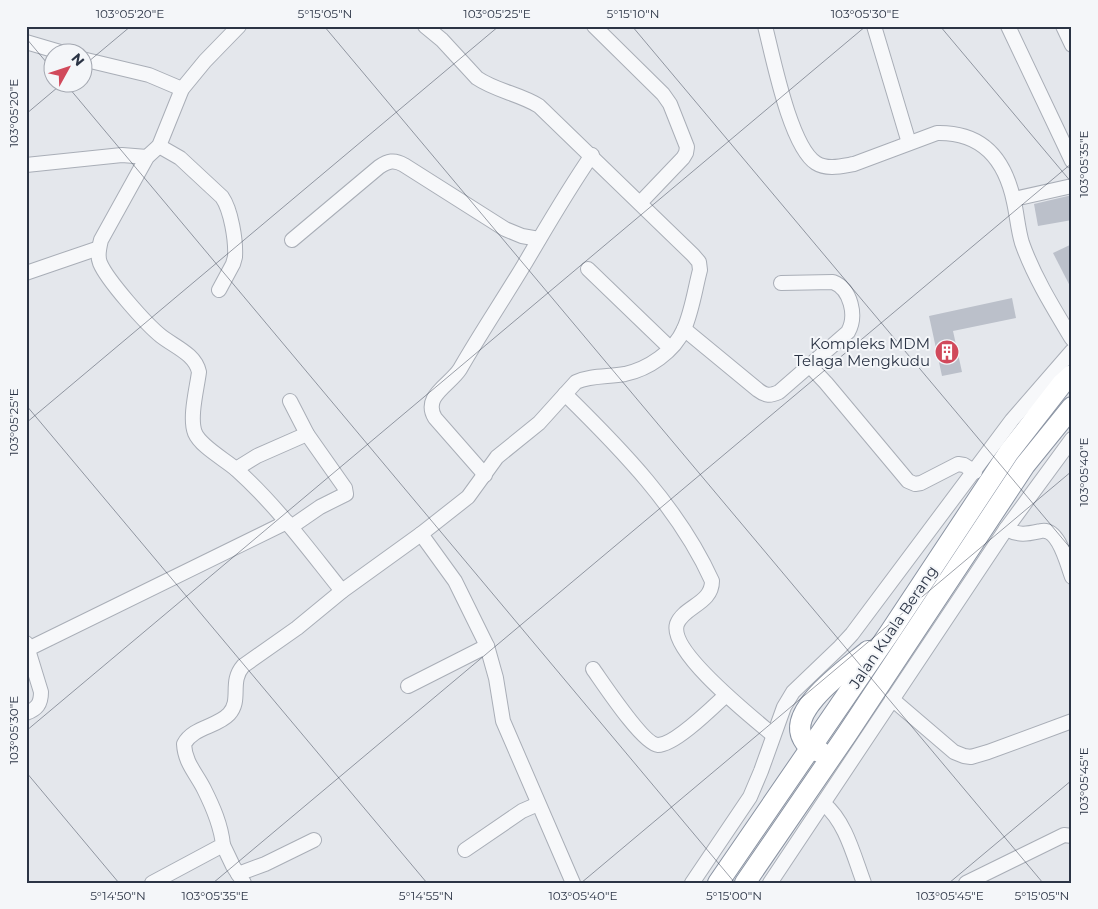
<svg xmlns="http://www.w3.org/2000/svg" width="1098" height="909" viewBox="0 0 1098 909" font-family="Montserrat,sans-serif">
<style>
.building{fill:#bbc0ca}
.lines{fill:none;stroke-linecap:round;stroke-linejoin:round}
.minor-casing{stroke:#a9aeb7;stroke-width:16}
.highway-casing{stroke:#8b94a3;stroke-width:22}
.minor{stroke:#f7f8fa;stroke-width:14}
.highway{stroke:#fff;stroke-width:20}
.ticks{fill:none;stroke:#2b3445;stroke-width:1;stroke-opacity:0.45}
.labels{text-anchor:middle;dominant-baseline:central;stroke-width:4;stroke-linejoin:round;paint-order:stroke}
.poi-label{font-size:15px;fill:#2b3445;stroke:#f4f6f9;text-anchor:end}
.street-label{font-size:15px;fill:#2b3445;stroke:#f4f6f9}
.neatline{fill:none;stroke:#2b3445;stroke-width:2}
.ticks-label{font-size:12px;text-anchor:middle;fill:#2b3445}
</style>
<rect width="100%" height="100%" fill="#e4e7ec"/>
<g class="building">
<polygon points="1072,195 1072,220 1038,226 1034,204"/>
<polygon points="1072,244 1072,290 1053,253"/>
<polygon points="1012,298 1016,318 953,331 962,372 942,376 929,316"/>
</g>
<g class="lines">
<defs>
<g id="minor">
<path d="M239,26l-34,35 -23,28 -23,57 -12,11 -46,83c-2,8 -4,16 -1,23 7,17 46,61 61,73 14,11 34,18 38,36 -2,16 -10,46 -4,61 6,14 31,27 42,37 40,36 72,80 105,121"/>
<polyline points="594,26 663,94 670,104 687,147 686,153 683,158 640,203"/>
<path d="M765,26c8,31 25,120 51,137 11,7 26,3 38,1l83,-31c45,-1 68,26 77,69 3,13 4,28 8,41 12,34 32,66 50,96"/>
<polyline points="874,26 909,143"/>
<polyline points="1008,26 1072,161"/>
<polyline points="1063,26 1072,45"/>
<polyline points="26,42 60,52"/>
<polyline points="82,59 149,75 182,89"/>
<path d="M159,146l21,12 42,39c9,13 14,43 13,60l-2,7 -14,26"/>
<polyline points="26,165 122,155 147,157"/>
<polyline points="1014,199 1072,186"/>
<path d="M292,240l87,-73c9,-6 15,-8 25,-2l101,64 17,7 17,3"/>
<polyline points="588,269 670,348"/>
<polyline points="26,273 99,248"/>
<path d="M684,329l74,61c8,6 12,6 21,2l69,-60c9,-16 3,-43 -15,-50l-52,1"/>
<polyline points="809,365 826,383 908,481 915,484 921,483 958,464 964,465 975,472"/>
<path d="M565,394c56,55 114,114 147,187 0,23 -28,25 -35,43 -9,27 76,94 96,111"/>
<polyline points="290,401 307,434 345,488 346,494 320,507 291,527"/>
<polyline points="236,469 257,456 307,434"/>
<path d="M485,475l-50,-57c-13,-22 15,-33 25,-49 20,-35 43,-69 64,-104 22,-37 43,-74 68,-110"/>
<path d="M1006,529c14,7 21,5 35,2 18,-4 26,33 31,46"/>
<polyline points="421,534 455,581 487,646 496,678 503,721 573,883"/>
<path d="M26,643l15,49c0,12 -4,17 -15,21"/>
<polyline points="28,649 287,522"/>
<path d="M593,669c10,14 50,75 65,76 17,0 55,-38 68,-50"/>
<polyline points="408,686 487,646"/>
<polyline points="892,699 954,752 964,756 971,757 988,752 1072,721"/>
<path d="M824,804c22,18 30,53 40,79"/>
<polyline points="223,845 233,866 244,883"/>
<polyline points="465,850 522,811 538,804"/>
<polyline points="238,874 265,864 314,840"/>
<path d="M152,883l71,-38c-2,-20 -10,-38 -19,-56 -8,-16 -19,-26 -20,-45 9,-17 33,-17 45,-30 13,-14 0,-32 14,-48l54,-38 45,-37 79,-57 47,-37 29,-40 42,-34 37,-41c15,-7 32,-5 49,-8 23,-5 49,-22 59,-45 8,-18 11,-40 16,-59l-1,-8 -6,-7 -154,-149c-19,-12 -43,-15 -62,-28l-35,-38 -17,-14"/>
<polyline points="692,883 750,797 761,771 784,707 793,692 840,647 852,634 1012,420 1072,351"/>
<polyline points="770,883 1006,529 1072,439"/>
<polyline points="966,883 1064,835 1072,836"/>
</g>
<g id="highway">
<path d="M821,752c-8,-1 -14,-6 -18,-13 -17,-29 45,-71 65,-88"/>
<polyline points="718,883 890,632 1009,452 1062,384 1072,375"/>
<polyline points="745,883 847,734 1025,465 1072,407"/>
</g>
</defs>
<use href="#minor" class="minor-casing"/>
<use href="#highway" class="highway-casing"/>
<use href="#minor" class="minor"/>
<use href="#highway" class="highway"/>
</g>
<path class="ticks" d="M324,26l719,857M632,26l440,524M940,26l132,157M26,38l26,31M82,67l49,-41M64,82l671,801M26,114l38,-32M26,405l401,478M26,423l473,-397M26,731l840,-705M26,772l93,111M213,883l859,-720M581,883l491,-412M949,883l123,-103"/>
<defs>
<symbol id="building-disc" viewBox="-11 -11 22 22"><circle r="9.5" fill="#d1495b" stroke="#f4f6f9"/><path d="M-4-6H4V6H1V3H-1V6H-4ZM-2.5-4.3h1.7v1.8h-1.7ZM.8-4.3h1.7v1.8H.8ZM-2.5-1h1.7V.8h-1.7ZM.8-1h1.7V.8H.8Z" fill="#fff"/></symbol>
</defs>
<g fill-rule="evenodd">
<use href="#building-disc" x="933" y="338" width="28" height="28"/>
</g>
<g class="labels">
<g class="poi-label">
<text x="930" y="343">Kompleks MDM<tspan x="930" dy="17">Telaga Mengkudu</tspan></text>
</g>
<g class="street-label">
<text transform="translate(893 627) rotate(-56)">Jalan Kuala Berang</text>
</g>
</g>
<rect width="1098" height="909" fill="none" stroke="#f4f6f9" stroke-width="55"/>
<g transform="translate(68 68) rotate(50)"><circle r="24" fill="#f4f6f9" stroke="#a4a8b1"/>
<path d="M0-4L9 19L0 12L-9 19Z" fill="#d1495b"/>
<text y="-8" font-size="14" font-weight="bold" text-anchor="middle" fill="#2b3445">N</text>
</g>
<rect x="28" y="28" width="1042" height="854" class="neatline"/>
<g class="ticks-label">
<text x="130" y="18">103°05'20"E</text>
<text x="325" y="18">5°15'05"N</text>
<text x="497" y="18">103°05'25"E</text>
<text x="633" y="18">5°15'10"N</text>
<text x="865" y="18">103°05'30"E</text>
<text transform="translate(14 113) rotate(-90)" y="4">103°05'20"E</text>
<text transform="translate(1084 164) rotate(-90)" y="4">103°05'35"E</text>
<text transform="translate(14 422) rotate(-90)" y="4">103°05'25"E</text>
<text transform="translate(1084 472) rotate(-90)" y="4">103°05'40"E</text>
<text transform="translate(14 730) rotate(-90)" y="4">103°05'30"E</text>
<text transform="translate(1084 781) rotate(-90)" y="4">103°05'45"E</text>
<text x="118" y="900">5°14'50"N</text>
<text x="215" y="900">103°05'35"E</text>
<text x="426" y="900">5°14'55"N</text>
<text x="583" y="900">103°05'40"E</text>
<text x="734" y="900">5°15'00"N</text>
<text x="950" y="900">103°05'45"E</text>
<text x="1042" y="900">5°15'05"N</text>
</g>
</svg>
